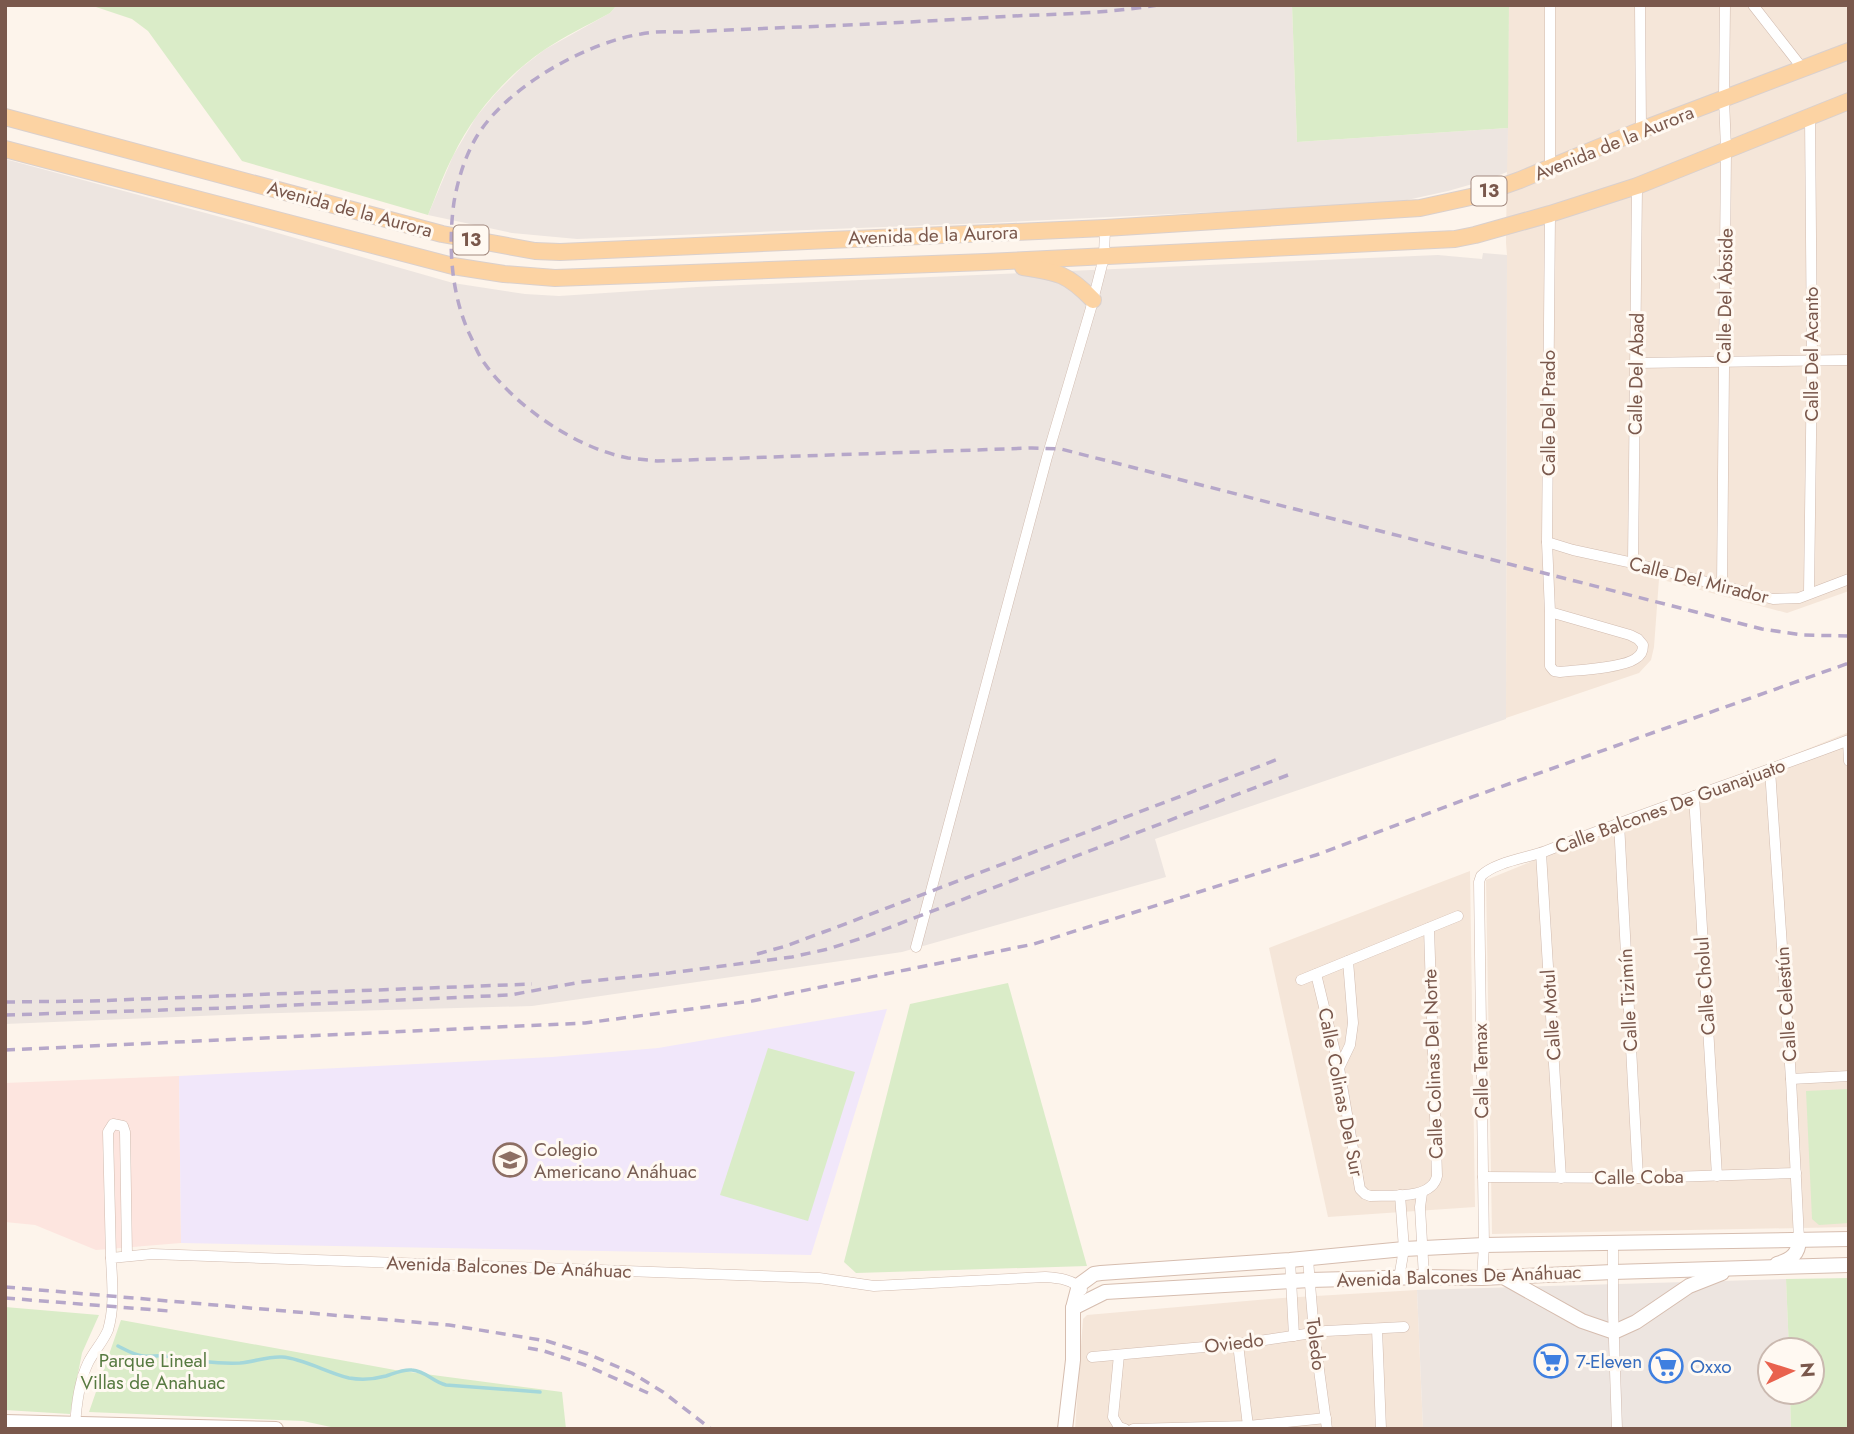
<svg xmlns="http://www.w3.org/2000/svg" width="1854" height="1434" viewBox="0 0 1854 1434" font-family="Jost,sans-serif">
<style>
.residential{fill:#f5e6d9}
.commercial{fill:#fde5df}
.industrial{fill:#ede5e0}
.education{fill:#f1e7fa}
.green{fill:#daecc8}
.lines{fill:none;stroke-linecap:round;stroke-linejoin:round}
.stream{stroke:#a4d7da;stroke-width:3.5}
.street-casing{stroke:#d1bbaf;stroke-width:11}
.secondary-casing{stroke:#d6bdaf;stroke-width:16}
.primary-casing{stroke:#dad0cd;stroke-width:18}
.street{stroke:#fff;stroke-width:10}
.secondary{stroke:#fff;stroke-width:14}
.primary{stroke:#fcd3a3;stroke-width:16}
.rail{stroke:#b6a7c9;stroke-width:3.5;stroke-dasharray:10 7;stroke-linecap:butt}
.labels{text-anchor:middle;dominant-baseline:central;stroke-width:6;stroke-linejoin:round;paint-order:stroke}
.shield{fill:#fff9f2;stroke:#a2887e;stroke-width:2}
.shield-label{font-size:18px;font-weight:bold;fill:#7a584c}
.street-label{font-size:19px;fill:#7a584c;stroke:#fff9f2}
.education-label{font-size:19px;fill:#785e54;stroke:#fff9f2;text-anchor:start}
.park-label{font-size:19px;fill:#577a41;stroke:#fff9f2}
.shop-label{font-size:19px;fill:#366cbe;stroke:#fff9f2;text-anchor:start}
</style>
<rect width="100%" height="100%" fill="#fdf4eb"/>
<g class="residential">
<polygon points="1509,5 1849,5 1849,591 1787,613 1659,579 1654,647 1651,660 1639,673 1506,718 1507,255 1506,243"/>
<polygon points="1849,732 1849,1227 1492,1234 1486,880"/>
<polygon points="1470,871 1475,1207 1328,1217 1269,948"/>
<polygon points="1417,1290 1423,1429 1075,1429 1083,1319 1087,1315 1282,1298"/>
</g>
<polygon class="commercial" points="179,1076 181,1243 96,1250 35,1225 5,1222 5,1083"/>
<g class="industrial">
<polygon points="617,5 1292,5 1297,142 1508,128 1507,172 1490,179 1448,191 1398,202 1358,205 987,223 577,239 512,233 428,215 453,156 476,117 496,93 521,68 544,50 610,13"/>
<polygon points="5,159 239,222 453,283 525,294 559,296 697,287 1438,255 1482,259 1483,253 1507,255 1506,719 1155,839 1166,877 902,952 532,1006 249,1014 5,1024"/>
<polygon points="1786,1279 1789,1350 1770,1350 1770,1392 1790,1392 1791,1429 1423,1429 1417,1290"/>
</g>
<polygon class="education" points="887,1009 811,1255 181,1243 179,1076 552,1057 658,1048"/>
<g class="green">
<path d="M90,5h527l-7,8c-22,12 -45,23 -66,37 -38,26 -71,64 -91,106 -10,19 -17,40 -25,59l-186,-54 -94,-130 -16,-12z"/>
<polygon points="1292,5 1509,5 1508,128 1297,142"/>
<polygon points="1008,983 1087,1266 856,1273 844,1262 910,1004"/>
<polygon points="768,1048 855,1072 808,1221 720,1195"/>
<polygon points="1849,1089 1849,1223 1819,1225 1812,1219 1806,1091"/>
<polygon points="1849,1278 1849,1429 1791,1429 1790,1392 1812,1392 1812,1350 1789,1350 1786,1279"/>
<polygon points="5,1307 99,1315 82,1353 70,1414 5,1410"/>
<polygon points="121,1320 395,1370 562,1392 566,1429 340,1429 303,1421 89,1412"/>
</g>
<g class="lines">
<path class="stream" d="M118,1346c8,4 16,9 25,10 8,1 14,-1 22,0 25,4 49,8 75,7 14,-1 28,-7 42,-6 20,1 46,16 67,21 12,2 26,1 37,-2 9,-3 17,-7 26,-6 14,1 21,12 34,15l94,7"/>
<defs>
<g id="street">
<polyline points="1550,5 1550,169"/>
<polyline points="1640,5 1641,130"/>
<polyline points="1753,5 1803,69"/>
<path d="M1550,214l-3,328 3,70v54l4,5 6,1c18,-2 62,-4 75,-13 6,-4 8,-7 8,-14l-5,-6 -8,-4 -80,-23"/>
<polyline points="1636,363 1849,360"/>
<polyline points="1547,542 1573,550 1633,563 1773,599 1799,598 1849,579"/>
<polyline points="1633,563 1637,186"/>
<polyline points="1722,587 1726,149 1724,99 1725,5"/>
<polyline points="1809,593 1812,359 1810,115"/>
<polyline points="1848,741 1849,761"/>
<polyline points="1770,770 1791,1079 1799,1239"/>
<polyline points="1694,796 1717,1176"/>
<polyline points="1619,823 1638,1178"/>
<polyline points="1541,853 1561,1178"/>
<polyline points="916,947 1047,457 1091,308 1104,257 1105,228"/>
<path d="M1316,974l23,94 21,121 5,5 5,2c20,-1 62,4 67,-20l-8,-248"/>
<polyline points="1301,980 1458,916"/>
<polyline points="1339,1068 1350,1045 1353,1023 1348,961"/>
<polyline points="1791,1079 1849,1076"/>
<polyline points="1483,1177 1638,1178 1796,1173"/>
<polyline points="1422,1193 1420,1207 1424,1277"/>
<polyline points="1613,1243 1613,1311 1617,1429"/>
<polyline points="111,1258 108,1132 113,1124 123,1126 125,1132 127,1255"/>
<polyline points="1308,1259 1314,1333 1327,1429"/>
<polyline points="1290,1260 1294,1336"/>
<polyline points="1399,1278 1404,1249 1400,1195"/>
<path d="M1482,1278l2,-33 -5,-363 2,-6c14,-14 46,-18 65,-25 100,-39 202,-73 303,-111"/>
<polyline points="1377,1329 1381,1429"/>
<polyline points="1238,1344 1248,1426"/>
<polyline points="1119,1355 1113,1417 1119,1427 1125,1429"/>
<polyline points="1092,1357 1238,1344 1326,1331 1404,1327"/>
<path d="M75,1428c1,-21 4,-46 13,-65 6,-12 15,-21 20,-33 7,-24 4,-48 3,-72l41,-4 667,24 55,8 171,-9c13,1 28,2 37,13"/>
<polyline points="1133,1429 1248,1426 1326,1418"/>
</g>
<g id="secondary">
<path d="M1777,1264c14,-4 22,-10 22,-25"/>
<polyline points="1505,1278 1582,1321 1614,1332 1636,1322 1689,1286 1722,1273"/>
<polyline points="1073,1308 1105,1292 1310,1280 1424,1277 1482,1278 1613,1272 1849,1265"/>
<polyline points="5,1422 276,1429"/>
<polyline points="1065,1429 1073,1360 1073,1308 1079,1285 1094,1274 1101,1273 1290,1260 1404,1249 1484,1245 1849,1239"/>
</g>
<g id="primary">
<polyline points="5,117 442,234 535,251 560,252 1105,228 1420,208 1475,196 1520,180 1641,130 1849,51"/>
<polyline points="5,149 453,266 504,274 555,278 986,262 1455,239 1475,235 1550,214 1637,186 1849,101"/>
<path d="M1023,267c35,5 45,7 70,33"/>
</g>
</defs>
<use href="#street" class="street-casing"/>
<use href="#secondary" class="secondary-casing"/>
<use href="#primary" class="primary-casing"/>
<use href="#street" class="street"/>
<use href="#secondary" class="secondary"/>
<use href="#primary" class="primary"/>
<g class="rail">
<path d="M1158,5c-48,8 -97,9 -145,11 -80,5 -159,9 -238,12 -31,1 -63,3 -94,4 -13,0 -27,-1 -40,2 -56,9 -134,53 -164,102 -12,20 -19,43 -23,66 -6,43 -3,91 15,131 5,10 9,22 16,31 31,43 91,84 143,94 10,1 20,2 29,3l375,-13 29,1 701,180 41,6 46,1"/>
<polyline points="757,954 786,946 837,927 1281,758"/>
<polyline points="5,1002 91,1001 532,984"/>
<polyline points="5,1015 226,1008 510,995 581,982 669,973 792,957 828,949 862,938 1288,775"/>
<polyline points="5,1050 585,1023 752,1001 1034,944 1316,855 1472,797 1849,663"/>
<polyline points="5,1287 449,1325 547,1341 588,1354 632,1373 663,1392 711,1429"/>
<polyline points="5,1298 169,1311"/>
<polyline points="528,1348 544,1351 585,1365 648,1393"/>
</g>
</g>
<defs>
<symbol id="school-ring" viewBox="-11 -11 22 22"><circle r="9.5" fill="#fff9f2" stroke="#8d6e63" stroke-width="1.5"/><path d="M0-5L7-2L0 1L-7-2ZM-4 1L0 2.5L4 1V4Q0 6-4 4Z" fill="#8d6e63"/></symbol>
<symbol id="supermarket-ring" viewBox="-11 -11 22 22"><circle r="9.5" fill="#fff9f2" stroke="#3f7fe0" stroke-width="1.5"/><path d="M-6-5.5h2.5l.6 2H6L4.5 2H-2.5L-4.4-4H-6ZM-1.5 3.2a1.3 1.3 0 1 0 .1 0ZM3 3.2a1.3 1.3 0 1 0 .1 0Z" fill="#3f7fe0"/></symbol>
</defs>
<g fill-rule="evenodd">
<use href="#school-ring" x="491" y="1141" width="38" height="38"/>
<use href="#supermarket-ring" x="1532" y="1342" width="38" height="38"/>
<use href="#supermarket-ring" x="1647" y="1347" width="38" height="38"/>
</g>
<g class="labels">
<g class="shield">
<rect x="1471.5" y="176.5" width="35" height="29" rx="5"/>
<rect x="453.5" y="225.5" width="35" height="29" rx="5"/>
</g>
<g class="shield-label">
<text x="1489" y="191">13</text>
<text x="471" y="240">13</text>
</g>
<g class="street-label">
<text transform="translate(1614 143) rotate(-22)">Avenida de la Aurora</text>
<text transform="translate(350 209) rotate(15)">Avenida de la Aurora</text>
<text transform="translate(933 235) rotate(-2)">Avenida de la Aurora</text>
<text transform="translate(1725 296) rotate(-89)">Calle Del Ábside</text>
<text transform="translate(1811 354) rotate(-90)">Calle Del Acanto</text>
<text transform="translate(1636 374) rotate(-89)">Calle Del Abad</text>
<text transform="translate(1548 413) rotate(-90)">Calle Del Prado</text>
<text transform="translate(1699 580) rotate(14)">Calle Del Mirador</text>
<text transform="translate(1670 806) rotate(-20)">Calle Balcones De Guanajuato</text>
<text transform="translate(1705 986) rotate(-94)">Calle Cholul</text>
<text transform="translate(1628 1000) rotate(-93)">Calle Tizimín</text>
<text transform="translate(1786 1004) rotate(-94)">Calle Celestún</text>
<text transform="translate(1551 1015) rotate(-94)">Calle Motul</text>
<text transform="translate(1433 1064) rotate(-92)">Calle Colinas Del Norte</text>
<text transform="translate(1481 1071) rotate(-91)">Calle Temax</text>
<text transform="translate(1341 1092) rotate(79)">Calle Colinas Del Sur</text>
<text transform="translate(1639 1177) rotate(-1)">Calle Coba</text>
<text transform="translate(509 1267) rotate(2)">Avenida Balcones De Anáhuac</text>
<text transform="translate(1459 1276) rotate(-2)">Avenida Balcones De Anáhuac</text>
<text transform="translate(1234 1343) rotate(-7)">Oviedo</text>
<text transform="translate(1316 1344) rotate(83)">Toledo</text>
</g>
<g class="education-label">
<text x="534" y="1149">Colegio<tspan x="534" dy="22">Americano Anáhuac</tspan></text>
</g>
<g class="park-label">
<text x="153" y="1360">Parque Lineal<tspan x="153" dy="22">Villas de Anahuac</tspan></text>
</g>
<g class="shop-label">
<text x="1576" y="1361">7-Eleven</text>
<text x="1690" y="1366">Oxxo</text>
</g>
</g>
<rect width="1854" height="1434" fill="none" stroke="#7a584c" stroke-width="14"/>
<g transform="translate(1791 1371) rotate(86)"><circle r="33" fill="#fff9f2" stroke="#cab9b0" stroke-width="2"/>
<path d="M0-5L12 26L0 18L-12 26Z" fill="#e9624e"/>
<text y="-10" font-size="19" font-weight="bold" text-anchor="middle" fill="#7a584c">N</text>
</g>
</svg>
